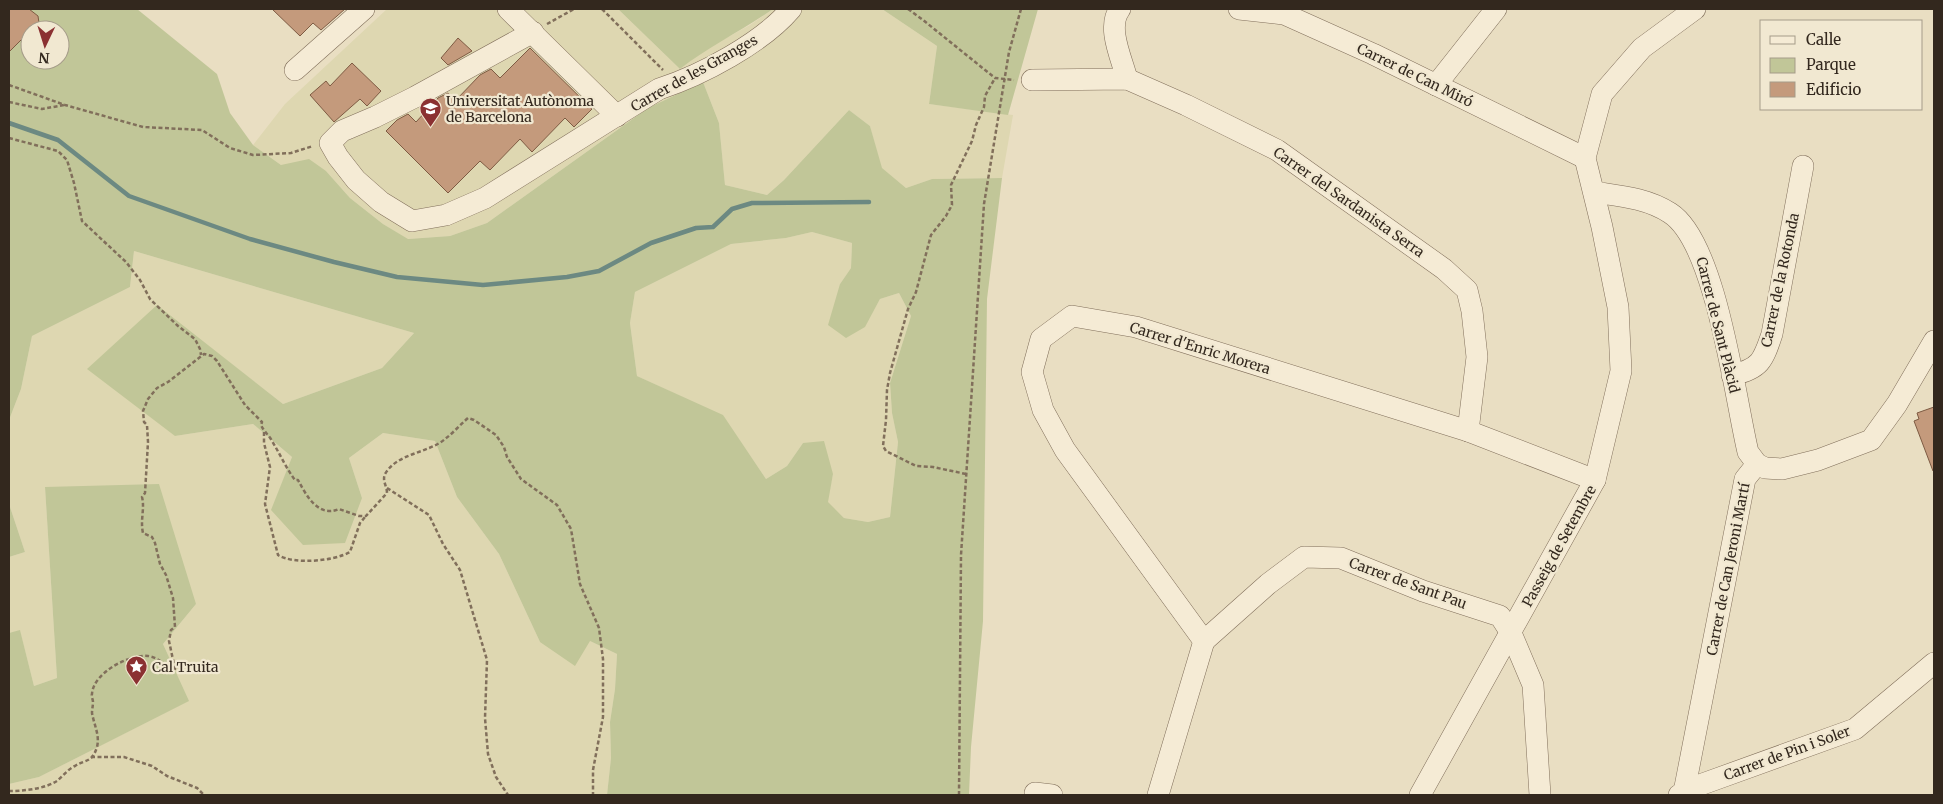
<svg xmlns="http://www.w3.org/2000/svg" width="1943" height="804" viewBox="0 0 1943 804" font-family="Merriweather,serif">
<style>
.farmland{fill:#ded7b1}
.green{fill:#c1c698;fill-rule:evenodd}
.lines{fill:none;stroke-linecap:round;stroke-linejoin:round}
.stream{stroke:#6c8982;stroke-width:4.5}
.building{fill:#c49a7c;stroke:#7e5b43}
.minor-casing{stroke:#816f5b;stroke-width:22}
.path{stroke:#816f5b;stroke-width:2.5;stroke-dasharray:4 2.5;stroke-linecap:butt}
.minor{stroke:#f5ebd5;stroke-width:21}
.labels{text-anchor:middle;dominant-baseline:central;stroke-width:4.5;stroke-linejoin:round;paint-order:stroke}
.street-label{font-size:14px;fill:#33281e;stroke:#f1e8d1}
.poi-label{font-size:14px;fill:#33281e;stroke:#f1e8d1;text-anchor:start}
</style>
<rect width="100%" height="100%" fill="#e9dec2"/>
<g class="farmland">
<polygon points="387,9 618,9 680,69 704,50 750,25 773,9 882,9 937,46 929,104 1013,115 1002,178 932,179 906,188 881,168 870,126 849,110 784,180 767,195 725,185 719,123 703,82 648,108 487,223 450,236 407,239 383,224 350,198 326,171 281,165 253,145 285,104"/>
<polygon points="812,232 852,243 851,268 840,284 865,326 880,299 899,293 911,316 890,383 892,413 898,442 890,517 868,522 844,518 827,502 833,474 803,443 787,466 766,479 723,416 637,376 630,323 635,292 731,244 786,238"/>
<polygon points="134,251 414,333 382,368 283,404 157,306 175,436 253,424 292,457 272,510 362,498 349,458 383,433 435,441 457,497 499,554 540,642 590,641 617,654 615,689 610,722 611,758 607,795 9,795 9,784 39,777 188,701 163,644 196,604 45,487 57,678 34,686 20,631 9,633 9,557 25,552 9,504 9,420 21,389 32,336 130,287"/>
</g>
<g class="green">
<path d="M9,9h128l80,65 13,39 23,32 28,20 28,-6 17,12 24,27 33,26 25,15 42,-3 37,-13 161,-115 55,-26 16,41 6,62 42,10 17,-15 65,-70 21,16 12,42 24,20 26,-9 70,-1 -15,121 -4,322 -12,126 -2,48h-362l4,-37 -1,-36 5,-33 2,-35 -27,-13 -15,25 -35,-24 -41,-88 -42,-57 -22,-56 -52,-8 -34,25 13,40 -17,45 -42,2 -32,-35 21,-53 -39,-33 -78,12 -88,-67 70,-64 126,99 99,-36 32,-35 -280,-82 -4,36 -98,49 -11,53 -12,31zM30,30h30v30h-30zM812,232l40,11 -1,25 -11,16 -12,41 18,13 19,-11 15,-28 19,-6 12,23 -21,67 2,30 6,29 -8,75 -22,5 -24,-4 -16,-16 5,-28 -9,-33 -21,2 -16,23 -21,13 -43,-64 -86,-39 -7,-53 5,-31 96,-48 55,-6z"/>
<path d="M618,9h155c-30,21 -63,37 -93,60z"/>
<polygon points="882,9 1038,9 1008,115 929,104 937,46"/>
<polygon points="159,484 196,604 163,644 189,701 39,777 9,784 9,633 20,630 34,686 57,678 45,487"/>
<polygon points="9,504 25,552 9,557"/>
</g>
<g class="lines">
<polyline class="stream" points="9,123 58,140 129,196 250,239 334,262 397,277 483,285 567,277 599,271 651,243 696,228 713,227 732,209 752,203 869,202"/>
</g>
<g class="building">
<polygon points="9,9 29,9 38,16 40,30 30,30 30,38 22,39 9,52"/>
<polygon points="272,9 345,9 321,30 313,23 300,36"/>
<polygon points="458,38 472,51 448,65 441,58"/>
<polygon points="530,48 592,109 574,127 565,118 532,152 520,139 490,170 480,161 448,193 386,131 397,120 408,114 416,122 438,98 448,93 456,100 480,75 491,69 500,78"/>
<polygon points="352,63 381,91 367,106 360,99 334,122 310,95 326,81 330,86"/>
<polygon points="1934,407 1934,471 1933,471 1914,421 1919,419 1917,413"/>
</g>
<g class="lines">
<defs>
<g id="minor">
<polyline points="508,9 617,116"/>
<path d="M1120,9c-14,18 2,50 7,70"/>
<polyline points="1239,9 1284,14 1373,54 1585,158"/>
<path d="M533,32l-118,65 -40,20 -33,14 -12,12 8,14 18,23 25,22 31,19 34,-6 39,-17 174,-109c43,-14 103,-46 132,-80"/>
<polyline points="295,70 364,9"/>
<polyline points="1032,80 1127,79 1186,105 1277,150 1444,269 1467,290 1472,311 1477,357 1468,431"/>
<polyline points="1436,85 1496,9"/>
<path d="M1594,192c26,4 53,6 76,21 46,29 65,185 78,239l9,12 8,4 17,1 36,-9 53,-20 26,-36 37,-63"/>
<path d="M1732,375c28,-6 31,-14 40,-41l31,-168"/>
<polyline points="1204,641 1065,450 1043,410 1032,372 1041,339 1072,316 1136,327 1468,431 1595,480"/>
<polyline points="1204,641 1268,584 1304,557 1341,558 1423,591 1500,616 1511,633 1533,685 1540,795"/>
<polyline points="1684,792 1745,479 1757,464"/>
<polyline points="1035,793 1052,795"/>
<polyline points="1158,795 1204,641"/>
<polyline points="1420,795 1595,480 1621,371 1618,307 1602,227 1585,158 1602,94 1642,48 1695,9"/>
<polyline points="1679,795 1697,786 1855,729 1934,663"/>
</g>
</defs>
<use href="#minor" class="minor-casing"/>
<g class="path">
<polyline points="602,9 663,70"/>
<polyline points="908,9 923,20 995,78 1014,80"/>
<polyline points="547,24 574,9"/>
<polyline points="9,85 65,105 143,127 202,130 230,148 253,155 291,153 313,146"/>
<polyline points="9,102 42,109 64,105"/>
<polyline points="9,138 58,151 67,160 74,183 82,221 126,262 140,280 150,299 178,326 195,339 200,349 201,355"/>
<path d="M264,432v11l6,24 -5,37 13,51c16,10 56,6 72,-3l10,-29 5,-6"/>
<polyline points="966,474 933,467 916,466 886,451 883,446 886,420 887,390 890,373 908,309 916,292 931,235 946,216 952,205 951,185 972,141 976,125 984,107 985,96 995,78"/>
<polyline points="387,488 429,515 443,544 460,570 487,660 485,718 488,754 496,777 508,795"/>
<polyline points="91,757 124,757 152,766 167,776 197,788 204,795"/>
<path d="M9,791c15,0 35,-2 48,-10 6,-5 11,-12 18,-15 11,-7 17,-3 22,-19 3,-12 -3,-22 -5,-34 0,-4 1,-7 1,-11 0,-3 -2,-5 -1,-8 1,-21 37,-40 56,-38 10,1 17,10 27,13l-6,-28 2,-11 4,-3 -2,-29 -7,-23 -6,-11 -5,-21 -3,-6 -9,-4c-3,-13 2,-24 -1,-36l3,-4 3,-51 -1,-17 -3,-3 -1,-11 5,-12 9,-11 11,-6 36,-28 8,2 5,5 28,44 17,17 -1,3c3,7 8,10 11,16 8,13 14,27 23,39h3c8,15 20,38 41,29l20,7h7l21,-23c0,-7 -5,-12 -2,-19 12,-21 44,-21 60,-35 8,-6 15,-14 23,-21l6,2 22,15 8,12 3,10 14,22 36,26 14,24 9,55 19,44 4,31v58l-10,53v25"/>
<polyline points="959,795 961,555 984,204 1009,52 1021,9"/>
</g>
<use href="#minor" class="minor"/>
</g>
<defs>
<symbol id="university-pin" viewBox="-11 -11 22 30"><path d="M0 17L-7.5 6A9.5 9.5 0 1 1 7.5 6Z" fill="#8b3132" stroke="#f1e8d1"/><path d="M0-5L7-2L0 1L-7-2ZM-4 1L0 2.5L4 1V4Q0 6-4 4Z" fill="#fff"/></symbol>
<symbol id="sight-pin" viewBox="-11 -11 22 30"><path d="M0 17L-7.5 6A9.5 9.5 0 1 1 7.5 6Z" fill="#8b3132" stroke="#f1e8d1"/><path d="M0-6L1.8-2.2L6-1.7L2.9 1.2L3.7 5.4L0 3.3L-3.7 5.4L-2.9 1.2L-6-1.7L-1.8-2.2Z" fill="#fff"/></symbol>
</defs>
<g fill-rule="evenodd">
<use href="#university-pin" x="418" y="96" width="25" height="34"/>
<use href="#sight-pin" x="124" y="654" width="25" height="34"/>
</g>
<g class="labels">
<g class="street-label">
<text transform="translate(694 73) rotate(-29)">Carrer de les Granges</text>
<text transform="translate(1415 75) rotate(26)">Carrer de Can Miró</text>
<text transform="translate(1349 202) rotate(35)">Carrer del Sardanista Serra</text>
<text transform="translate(1780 280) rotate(-78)">Carrer de la Rotonda</text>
<text transform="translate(1718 325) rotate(76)">Carrer de Sant Plàcid</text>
<text transform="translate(1200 348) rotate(17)">Carrer d'Enric Morera</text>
<text transform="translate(1559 546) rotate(-61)">Passeig de Setembre</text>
<text transform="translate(1728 569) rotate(-79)">Carrer de Can Jeroni Martí</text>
<text transform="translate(1408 583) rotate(20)">Carrer de Sant Pau</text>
<text transform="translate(1787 753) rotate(-20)">Carrer de Pin i Soler</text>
</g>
<g class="poi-label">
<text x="446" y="101">Universitat Autònoma<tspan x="446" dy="16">de Barcelona</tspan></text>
<text x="152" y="667">Cal Truita</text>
</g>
</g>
<rect width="1943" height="804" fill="none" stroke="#33281e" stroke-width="20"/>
<rect x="1760" y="20" width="162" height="90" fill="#f1e8d1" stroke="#a59b89"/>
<rect x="1770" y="36" width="25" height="8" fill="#f5ebd5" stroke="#a59b89"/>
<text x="1806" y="45" font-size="15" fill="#33281e">Calle</text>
<rect x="1770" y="58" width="25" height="15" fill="#c1c698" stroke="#a59b89"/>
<text x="1806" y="70" font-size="15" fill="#33281e">Parque</text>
<rect x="1770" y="82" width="25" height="15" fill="#c49a7c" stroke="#a59b89"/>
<text x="1806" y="95" font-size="15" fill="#33281e">Edificio</text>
<g transform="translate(45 45) rotate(184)"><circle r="24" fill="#f1e8d1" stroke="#a59b89"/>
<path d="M0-4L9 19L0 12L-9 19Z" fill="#8b3132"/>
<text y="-8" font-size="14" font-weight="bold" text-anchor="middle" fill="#33281e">N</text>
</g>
</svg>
